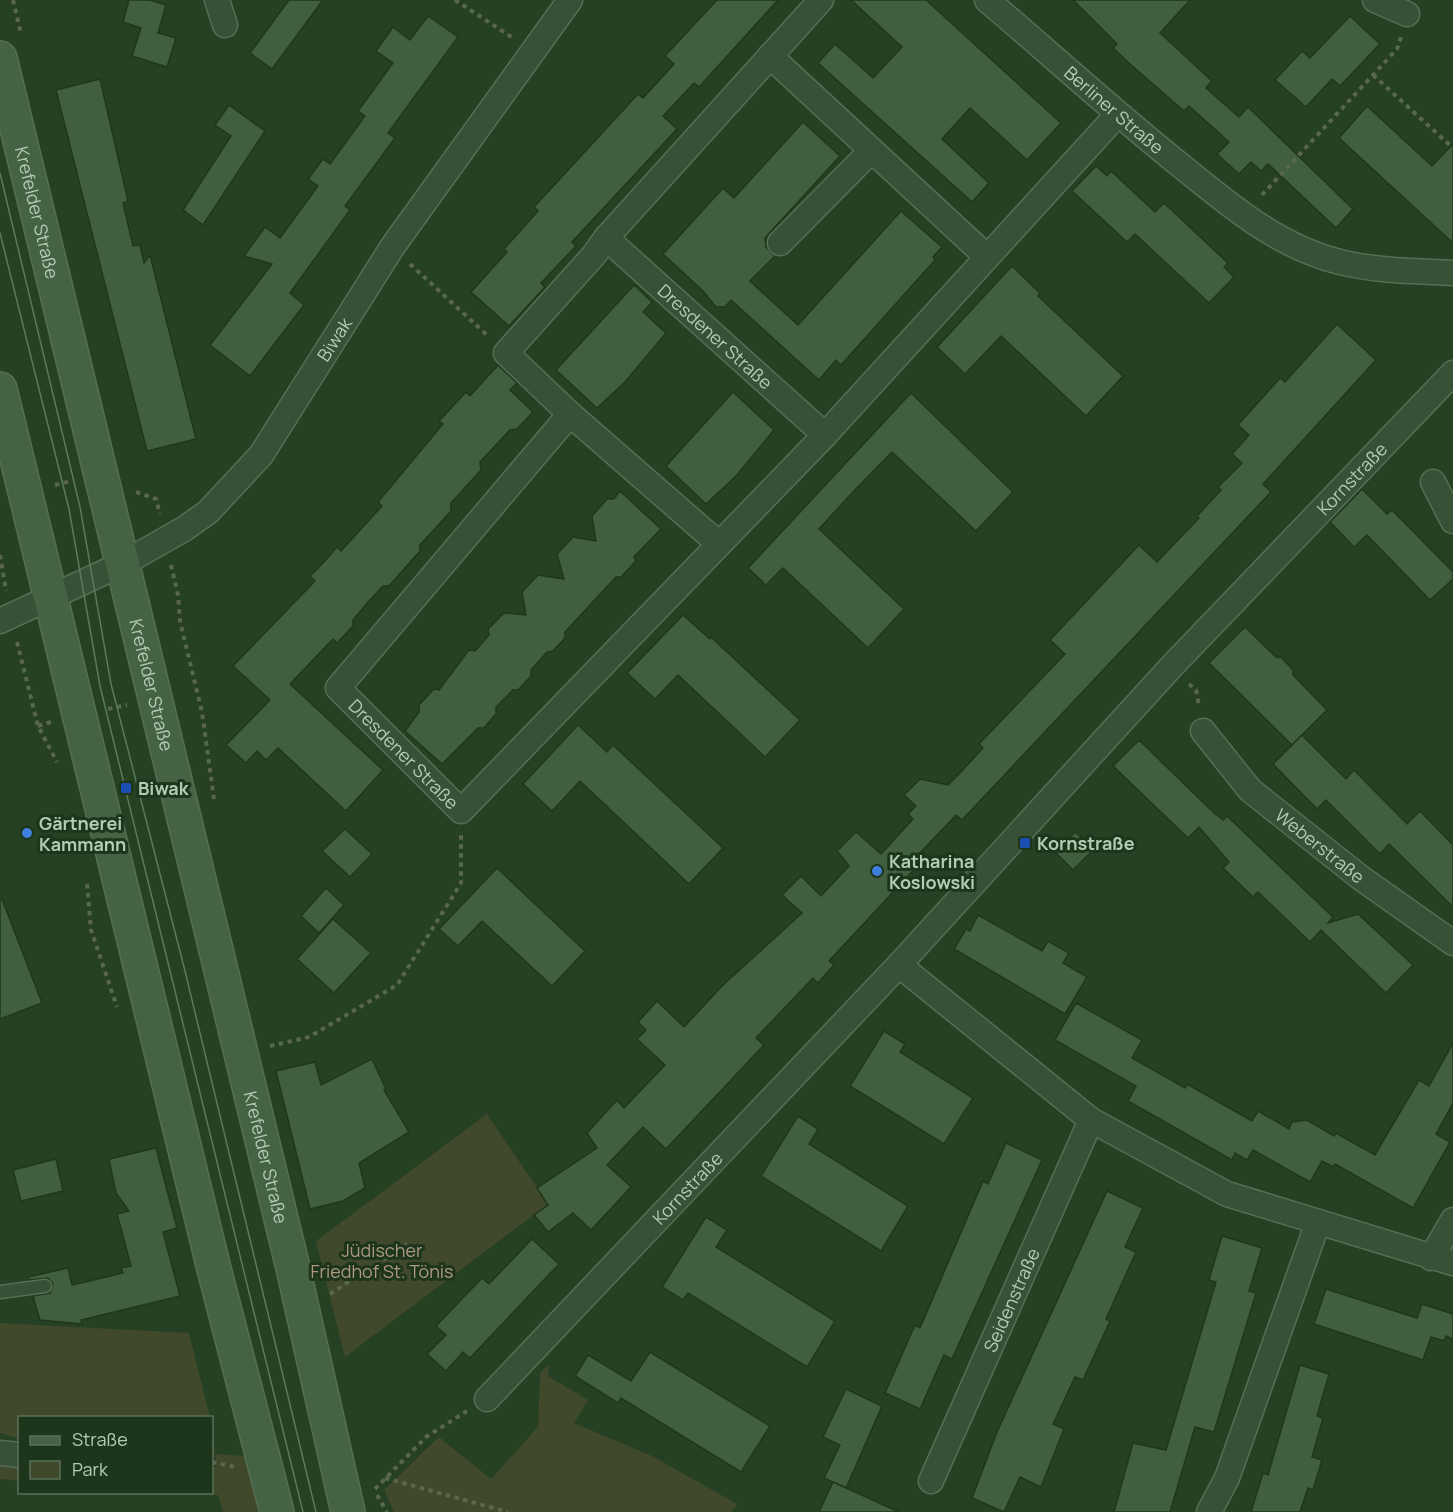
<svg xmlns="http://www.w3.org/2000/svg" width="1453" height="1512" viewBox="0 0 1453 1512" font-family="Manrope,sans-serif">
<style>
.green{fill:#41492c}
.building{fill:#415f3e;stroke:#1f371d;stroke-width:1.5}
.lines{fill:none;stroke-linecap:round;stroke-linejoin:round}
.service-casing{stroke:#566e54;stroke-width:15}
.minor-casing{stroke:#566e54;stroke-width:27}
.secondary-casing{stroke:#566e54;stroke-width:36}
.path{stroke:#59674b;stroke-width:4;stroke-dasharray:4.5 4.5;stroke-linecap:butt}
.service{stroke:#385036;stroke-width:12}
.minor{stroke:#385036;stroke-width:24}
.secondary{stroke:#456344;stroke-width:33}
.tram{stroke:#5c795a;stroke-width:1.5}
.transit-dot{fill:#1a4fb4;stroke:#1d351b;stroke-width:2}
.shop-dot{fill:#3f7fe0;stroke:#1d351b;stroke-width:2}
.labels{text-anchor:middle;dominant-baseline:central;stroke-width:6;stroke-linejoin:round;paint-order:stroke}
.street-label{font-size:18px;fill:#b3cbb3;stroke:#1d351b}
.poi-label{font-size:18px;font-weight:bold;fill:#b3cbb3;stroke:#1d351b;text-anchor:start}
.park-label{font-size:18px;fill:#ac997f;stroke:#1d351b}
</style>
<rect width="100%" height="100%" fill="#254022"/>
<g class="green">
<polygon points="487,1114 548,1204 345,1357 316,1241"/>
<polygon points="0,1323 189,1333 210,1417 20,1418 19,1439 0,1433"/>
<polygon points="549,1364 548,1376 588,1400 574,1423 652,1456 737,1504 732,1512 394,1512 384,1490 439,1437 491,1479 538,1427 540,1373"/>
<polygon points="212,1428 215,1454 246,1456 258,1512 223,1512 218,1495 185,1493 212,1492 212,1469 216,1465 215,1455 212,1454"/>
<polygon points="0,1466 19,1466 19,1481 0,1479"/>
</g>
<g class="building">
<polygon points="129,0 150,0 166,5 158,33 176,38 167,67 132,56 141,28 123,22"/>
<polygon points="289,0 323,0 272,69 250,53"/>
<polygon points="717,0 778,0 699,87 694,83 663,116 677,129 572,242 576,246 541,283 545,287 509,326 471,292 507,252 504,249 538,211 534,207 638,94 643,98 674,64 665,56"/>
<polygon points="851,0 926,0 1061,123 1027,160 970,108 942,139 989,183 972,202 818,63 835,44 873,78 902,47"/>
<polygon points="1073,0 1190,0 1160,33 1212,81 1206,88 1239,117 1248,107 1353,209 1336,228 1268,164 1261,171 1251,162 1239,174 1217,154 1229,142 1189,106 1184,111 1131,65 1113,48 1117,44"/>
<polygon points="428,16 458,37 388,133 395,138 345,206 350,210 290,293 304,305 250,376 210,345 272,264 244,256 265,227 280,238 318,186 308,179 323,159 330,164 365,116 358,111 393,63 376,51 393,27 410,40"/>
<polygon points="1350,16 1380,44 1340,86 1332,79 1306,107 1275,80 1302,51 1310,58"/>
<polygon points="100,79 128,201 123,203 133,246 140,245 144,263 150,255 196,439 147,451 56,90"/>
<polygon points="229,105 265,131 203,225 183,210 231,136 215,125"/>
<polygon points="1367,106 1432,166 1453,144 1453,243 1339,138"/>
<polygon points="803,122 840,156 765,238 766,247 775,256 750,281 776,305 798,325 901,211 942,247 933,257 935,260 867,336 841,365 836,360 819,380 731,300 725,307 716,307 703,291 663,254 723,188 734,198"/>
<polygon points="1096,166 1107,176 1111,171 1155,212 1164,203 1228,263 1224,267 1234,277 1209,303 1135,234 1127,242 1072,191"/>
<polygon points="1012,266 1040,293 1038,296 1123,376 1086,416 1001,336 965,374 937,347"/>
<polygon points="634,285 652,302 643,312 666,333 625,382 597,408 556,370"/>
<polygon points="1337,324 1376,360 1263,484 1271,492 962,820 956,815 920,853 925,858 829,961 834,965 818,983 813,978 756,1038 764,1045 666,1149 643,1127 607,1165 631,1187 591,1230 573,1213 548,1232 534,1215 548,1205 537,1188 597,1148 587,1133 617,1100 624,1108 665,1065 637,1039 646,1030 638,1022 657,1001 684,1027 722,986 802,913 782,895 801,876 821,896 849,866 837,851 856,832 881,854 913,819 908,814 916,806 904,795 920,779 948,785 960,773 983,748 979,744 1065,654 1050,640 1139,545 1157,562 1199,518 1197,516 1221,490 1218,487 1242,463 1232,454 1249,435 1238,425 1280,378 1285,382"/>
<polygon points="498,365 517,383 510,390 533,412 517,429 510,430 480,462 481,470 451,503 451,511 420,545 420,551 389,586 383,586 368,602 353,620 353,626 337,643 333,639 290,684 383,770 346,811 278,748 266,760 257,751 246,763 226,745 270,700 233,666 315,581 310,576 324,562 337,547 341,551 382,506 378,502 443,424 439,421 466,392 470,396"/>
<polygon points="733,392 774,430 736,476 706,504 666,466"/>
<polygon points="911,393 1013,492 976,531 892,452 851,494 819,529 904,609 868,648 783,568 766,585 748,568"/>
<polygon points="1362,489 1387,514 1392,510 1453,572 1453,579 1430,600 1367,535 1354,547 1330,522"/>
<polygon points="620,491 661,529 634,557 636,561 621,577 616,577 565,632 565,638 553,651 547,652 531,670 531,676 518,690 513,690 496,707 496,714 484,728 478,728 442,764 405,731 419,712 419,705 434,689 439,690 469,650 475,651 489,635 488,629 504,613 526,615 522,592 538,575 564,579 557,554 573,537 596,541 592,516 607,499 614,499"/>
<polygon points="683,615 710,639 711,637 800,720 765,757 678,675 655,699 627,673"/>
<polygon points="1245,627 1277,658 1281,657 1293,670 1293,675 1327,710 1292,745 1209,663"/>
<polygon points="578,725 607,752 613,745 723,848 689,884 580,781 552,811 523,784"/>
<polygon points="1302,735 1346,779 1354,770 1407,824 1420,811 1453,845 1453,907 1389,844 1380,854 1326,800 1317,809 1273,764"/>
<polygon points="1139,740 1213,812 1223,820 1227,816 1333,917 1328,923 1358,914 1413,965 1386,993 1321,930 1310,942 1258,892 1253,897 1223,868 1229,862 1199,827 1188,838 1113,766"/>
<polygon points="345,829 372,854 350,877 322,851"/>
<polygon points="1075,832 1094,849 1073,870 1056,853"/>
<polygon points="497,868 585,951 552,986 482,921 458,946 439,929"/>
<polygon points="326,888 344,905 319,933 301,916"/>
<polygon points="2,899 42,1003 0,1019 0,900"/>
<polygon points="978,915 1042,951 1048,941 1069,953 1063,963 1087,977 1065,1014 954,949 966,929 970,931"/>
<polygon points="333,919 371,953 334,993 297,959"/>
<polygon points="1076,1003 1142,1040 1132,1058 1185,1088 1187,1084 1252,1121 1258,1111 1289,1129 1292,1122 1307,1120 1334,1136 1336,1133 1375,1155 1419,1080 1429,1086 1453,1043 1453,1103 1436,1134 1450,1142 1413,1208 1335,1164 1333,1167 1322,1161 1310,1182 1253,1150 1247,1160 1235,1153 1232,1160 1128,1101 1136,1086 1055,1040"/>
<polygon points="884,1031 905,1044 900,1052 973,1098 944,1144 850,1086"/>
<polygon points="372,1059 386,1089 384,1090 409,1132 359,1163 365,1188 343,1201 310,1209 276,1071 315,1062 321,1085"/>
<polygon points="798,1116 818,1129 809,1144 908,1206 881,1251 761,1176"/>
<polygon points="1006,1143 1042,1160 952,1359 944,1355 920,1409 885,1393 915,1325 920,1328 983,1181 988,1184"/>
<polygon points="156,1148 177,1228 163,1232 180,1296 81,1320 82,1324 40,1320 33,1296 50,1293 53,1284 48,1278 29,1280 28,1277 68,1268 72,1285 123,1273 121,1268 131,1266 117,1214 129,1211 116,1193 109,1159"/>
<polygon points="56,1159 63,1191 21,1201 13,1170"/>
<polygon points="1107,1191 1143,1208 1125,1247 1136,1252 1106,1319 1110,1321 1083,1380 1075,1377 1053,1424 1064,1429 1041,1487 1020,1477 1004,1512 972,1498 997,1432"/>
<polygon points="706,1217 727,1230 716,1247 835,1321 807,1367 688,1293 683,1300 662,1287"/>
<polygon points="1222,1236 1262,1248 1249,1291 1256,1293 1214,1432 1195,1427 1170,1512 1114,1512 1133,1443 1166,1450 1216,1282 1209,1280"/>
<polygon points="532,1239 559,1264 470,1358 463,1352 446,1371 427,1354 446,1335 436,1326 482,1278 489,1284"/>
<polygon points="1326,1289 1417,1318 1422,1304 1453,1314 1453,1339 1446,1336 1444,1341 1431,1337 1423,1360 1314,1324"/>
<polygon points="650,1352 770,1426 741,1472 621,1398 618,1403 575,1376 588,1355 631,1381"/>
<polygon points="1300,1365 1329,1374 1317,1416 1323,1418 1312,1457 1322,1460 1313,1490 1308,1488 1300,1512 1251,1512 1263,1473 1268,1475"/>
<polygon points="846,1389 882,1406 846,1488 824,1478 840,1445 823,1437"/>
<polygon points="833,1482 899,1512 819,1512"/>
</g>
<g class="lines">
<defs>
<polyline id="service" points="0,1292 45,1286"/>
<g id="minor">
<polyline points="217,0 225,25"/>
<path id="s1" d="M987,0c66,56 130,115 198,169 47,38 94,78 155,93 36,9 76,9 113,11"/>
<polyline points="1375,0 1407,14"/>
<polyline points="770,56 986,256"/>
<path id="s2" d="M606,238l219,197"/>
<polyline points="780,243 871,151"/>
<polyline points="570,414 506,353 594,255 606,238 821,0"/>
<polyline points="1433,482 1453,521"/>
<path id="s3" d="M719,544l-149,-130 -232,274 123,123 364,-376 292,-320"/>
<path id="s4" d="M0,621l124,-58 60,-34 24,-17 53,-57 132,-209 177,-246"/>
<path id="s5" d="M1203,731l47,59 111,88 92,65"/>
<polyline points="899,965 1091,1120 1227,1194 1453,1263"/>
<polyline points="1431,1258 1453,1220"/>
<path id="s6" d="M487,1399l412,-434 273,-299 281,-293"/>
<polyline points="0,1453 20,1455"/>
<path id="s7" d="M931,1481l160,-361"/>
<polyline points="1209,1512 1227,1478 1318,1222"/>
</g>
<g id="secondary">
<path id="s8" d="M0,58l293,1210 55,244"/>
<polyline points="0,389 214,1269 277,1512"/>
</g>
</defs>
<use href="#service" class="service-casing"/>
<use href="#minor" class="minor-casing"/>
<use href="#secondary" class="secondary-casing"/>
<g class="path">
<polyline points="13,0 21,34"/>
<polyline points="455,0 513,38"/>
<polyline points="1373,75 1453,148"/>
<polyline points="1262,195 1397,49 1401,37"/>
<polyline points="410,264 488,336"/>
<polyline points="55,485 71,481"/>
<polyline points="136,492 156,499 160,514"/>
<polyline points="0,555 6,591"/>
<polyline points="171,565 178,595 180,621 202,712 214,799"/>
<polyline points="17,642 38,726 57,762"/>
<polyline points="1189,684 1196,690 1199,706"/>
<polyline points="108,709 127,705"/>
<polyline points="38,726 51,722"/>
<polyline points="87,884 91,930 117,1007"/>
<polyline points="270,1046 309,1037 397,985 461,883 461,835"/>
<polyline points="330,1294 407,1244"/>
<polyline points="212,1462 235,1467"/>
<polyline points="385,1478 508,1512"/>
<polyline points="375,1489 426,1437 467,1411"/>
<polyline points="377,1495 387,1512"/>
</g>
<use href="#service" class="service"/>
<use href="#minor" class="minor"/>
<use href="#secondary" class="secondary"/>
<g class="tram">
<polyline points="0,173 80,507 111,684 184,967 316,1512"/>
<polyline points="0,233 69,509 100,686 303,1512"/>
</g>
</g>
<g class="transit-dot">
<rect x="120" y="782" width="12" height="12" rx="3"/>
<rect x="1019" y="837" width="12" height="12" rx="3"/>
</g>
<g class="shop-dot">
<circle cx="27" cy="833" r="6"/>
<circle cx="877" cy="871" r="6"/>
</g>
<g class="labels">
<g class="street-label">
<text stroke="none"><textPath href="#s1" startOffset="168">Berliner Straße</textPath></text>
<text stroke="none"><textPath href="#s8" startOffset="159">Krefelder Straße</textPath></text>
<text stroke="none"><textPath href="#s2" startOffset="147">Dresdener Straße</textPath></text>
<text stroke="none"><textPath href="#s4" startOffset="450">Biwak</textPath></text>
<text stroke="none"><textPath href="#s6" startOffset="1263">Kornstraße</textPath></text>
<text stroke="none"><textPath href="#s8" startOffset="645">Krefelder Straße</textPath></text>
<text stroke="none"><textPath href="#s3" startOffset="650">Dresdener Straße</textPath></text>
<text stroke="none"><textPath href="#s5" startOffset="165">Weberstraße</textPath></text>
<text stroke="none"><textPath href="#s8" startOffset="1131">Krefelder Straße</textPath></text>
<text stroke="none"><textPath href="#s6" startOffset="291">Kornstraße</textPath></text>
<text stroke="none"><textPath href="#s7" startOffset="198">Seidenstraße</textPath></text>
</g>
<g class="poi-label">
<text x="138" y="788">Biwak</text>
<text x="39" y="823">Gärtnerei<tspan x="39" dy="21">Kammann</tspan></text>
<text x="1037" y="843">Kornstraße</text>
<text x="889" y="861">Katharina<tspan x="889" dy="21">Koslowski</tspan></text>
</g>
<g class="park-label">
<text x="382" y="1250">Jüdischer<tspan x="382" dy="21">Friedhof St. Tönis</tspan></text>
</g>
</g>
<rect x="18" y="1416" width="195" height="78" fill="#1d351b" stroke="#597158" stroke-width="1.5"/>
<rect x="30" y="1436" width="30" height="9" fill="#456344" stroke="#597158" stroke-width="1.5"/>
<text x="72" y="1446" font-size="18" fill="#b3cbb3">Straße</text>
<rect x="30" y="1461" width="30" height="18" fill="#41492c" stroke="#597158" stroke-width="1.5"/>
<text x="72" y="1476" font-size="18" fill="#b3cbb3">Park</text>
</svg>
